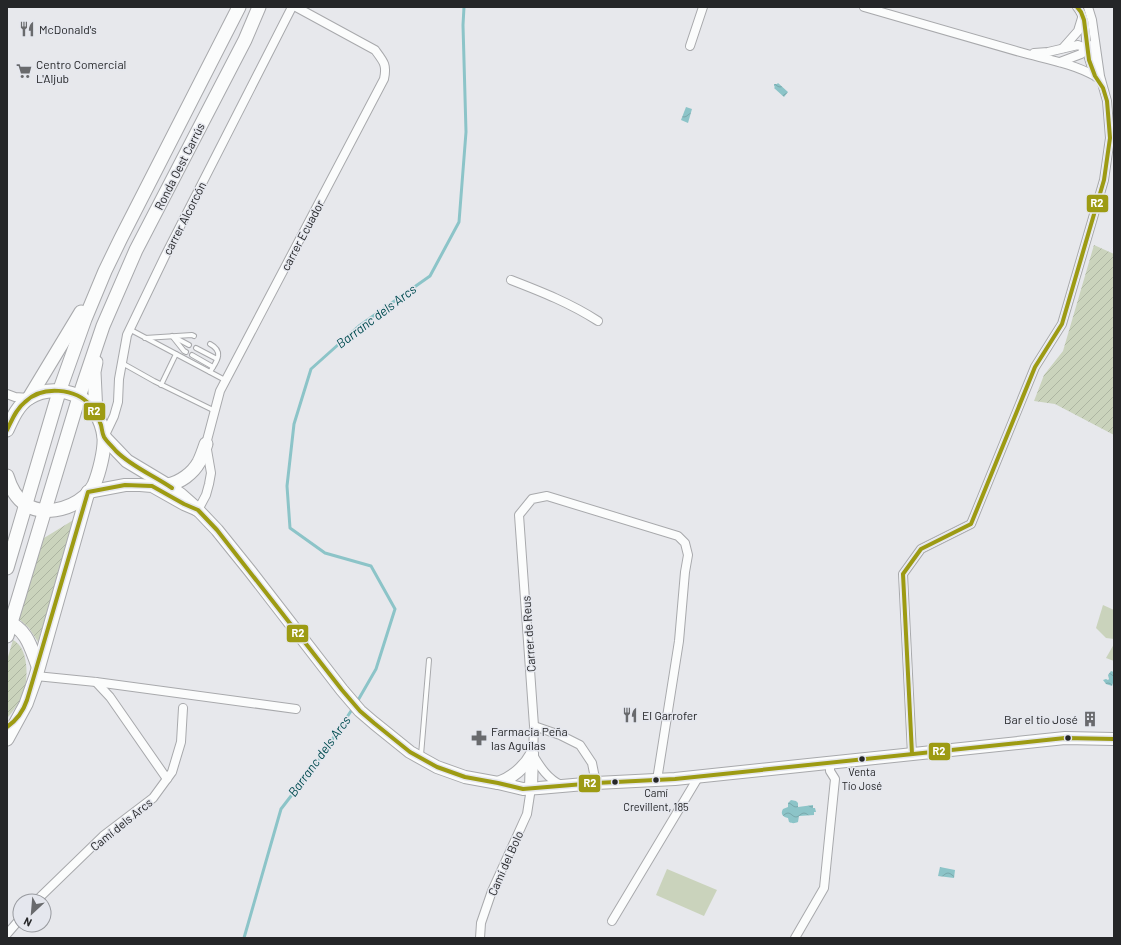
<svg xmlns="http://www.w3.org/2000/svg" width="1121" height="945" viewBox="0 0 1121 945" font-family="Barlow,sans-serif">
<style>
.grass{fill:#cad3bc}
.garden{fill:url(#garden-furrows)}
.water{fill:url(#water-waves)}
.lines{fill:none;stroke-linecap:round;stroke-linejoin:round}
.stream{stroke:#8cc4c8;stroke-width:3}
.lane-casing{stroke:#a8a9ac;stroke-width:6}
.street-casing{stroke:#a8a9ac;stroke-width:10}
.secondary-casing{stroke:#a8a9ac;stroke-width:14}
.primary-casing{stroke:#a8a9ac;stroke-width:15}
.lane{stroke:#fbfcfc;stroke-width:4}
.street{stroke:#fbfcfc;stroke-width:8}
.secondary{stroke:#fbfcfc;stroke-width:12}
.primary{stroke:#fbfcfc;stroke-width:13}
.bus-1-casing{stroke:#e5e7ee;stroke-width:7}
.bus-1{stroke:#9d9b13;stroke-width:4}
.bus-dot{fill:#252628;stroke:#e5e7ee;stroke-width:1.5}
.labels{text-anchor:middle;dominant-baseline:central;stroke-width:3;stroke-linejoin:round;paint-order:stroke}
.bus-label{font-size:11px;fill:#252628;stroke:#e5e7ee}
.poi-label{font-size:12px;fill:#252628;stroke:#e5e7ee;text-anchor:start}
.street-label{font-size:12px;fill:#252628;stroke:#e5e7ee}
.water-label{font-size:13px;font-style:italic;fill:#004c4f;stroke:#e5e7ee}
.line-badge{stroke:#e5e7ee;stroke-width:1.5}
.badge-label{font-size:11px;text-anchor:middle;font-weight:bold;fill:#fff}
</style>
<defs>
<pattern id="garden-furrows" width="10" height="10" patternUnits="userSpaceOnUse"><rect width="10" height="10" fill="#cad3bc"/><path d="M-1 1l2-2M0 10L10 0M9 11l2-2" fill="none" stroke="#adb5a2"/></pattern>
<pattern id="water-waves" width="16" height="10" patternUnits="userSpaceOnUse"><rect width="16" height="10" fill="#8cc4c8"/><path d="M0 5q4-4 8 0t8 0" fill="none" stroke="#79a8ac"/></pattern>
</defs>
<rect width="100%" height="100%" fill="#e7e8ec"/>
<g class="grass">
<polygon points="1103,605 1114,610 1114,639 1106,638 1096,628"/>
<polygon points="1114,644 1114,661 1106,658"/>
<polygon points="667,869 717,890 704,916 656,895"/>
</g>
<g class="garden">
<polygon points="1094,245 1114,254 1114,435 1055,404 1034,401 1044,375 1063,351"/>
<polygon points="75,519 38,642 29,628 18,618 44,538"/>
<path d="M13,640c16,8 15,38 11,52 -4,9 -10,19 -17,26v-58z"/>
</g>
<g class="water">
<polygon points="778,83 788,92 784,97 774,88 775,87 774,86 774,84 777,84"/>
<polygon points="686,107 692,109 688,123 681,120"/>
<polygon points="1111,671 1114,672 1114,680 1112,686 1106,684 1103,680 1106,679 1108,680 1109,679 1108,675"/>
<path d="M791,800l5,1 2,2v4l15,-2v3h2l1,4h-2v3l-15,1 -1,6c-3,1 -5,2 -9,0l-1,-4c-5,-1 -8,-4 -5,-9l5,-2v-4z"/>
<polygon points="940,867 955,870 954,878 938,876"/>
</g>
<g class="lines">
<g class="stream">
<polyline points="357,702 376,669 395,609 371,566 325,553 290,528 287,486 294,424 311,369 359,326 430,276 459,222 466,132 463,25 464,7"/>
<polyline points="244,938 281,809 318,761 353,708"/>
</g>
<defs>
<g id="lane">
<polyline points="129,329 225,380"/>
<polyline points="172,336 184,351 186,352"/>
<polyline points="174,337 189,345"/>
<polyline points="145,338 192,335 194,336"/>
<path d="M210,344c15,8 6,18 0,28"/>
<polyline points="196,348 217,359"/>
<polyline points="192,355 213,367"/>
<polyline points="122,363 154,381 215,411"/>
<polyline points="161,385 176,354"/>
<polyline points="421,755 429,660"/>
</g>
<g id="street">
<path d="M864,7c52,15 104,30 156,45 25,7 52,11 75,24"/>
<path d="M1077,7c10,12 8,28 10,43 2,9 5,19 9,27"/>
<polyline points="690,46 703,7"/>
<polyline points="1063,48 1078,31 1082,18"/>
<polyline points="1034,53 1048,52 1078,45 1090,50 1092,54 1094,61"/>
<polyline points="1060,62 1081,54 1089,45"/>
<path d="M511,280c31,12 59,23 87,41"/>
<polyline points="7,394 15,397 29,398"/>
<polyline points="104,437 114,416 118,402 119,379 127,335 165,256 292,7"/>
<path d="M198,510l8,-15 3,-11 2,-11 -5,-29 14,-53 164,-312c3,-14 0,-17 -9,-29l-79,-43"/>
<polyline points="36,676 96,682 296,709"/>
<polyline points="96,682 110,697 167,779"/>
<polyline points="534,726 560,735 580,745 592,763 596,783"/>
<polyline points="912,754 903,574 921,549 971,524 1035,367 1062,324 1104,180 1110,138 1107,101 1100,76 1092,20 1088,7"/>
<path d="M533,755c7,12 15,24 28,30"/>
<polyline points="533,757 534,726 519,515 532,499 547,496 678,536 685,543 688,555 685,572 679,641 657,780"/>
<polyline points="36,901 103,836 153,798 172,772 181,742 183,708"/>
<polyline points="612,921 699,776"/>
<polyline points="7,934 20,919"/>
<polyline points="480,938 481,923 492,891 527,814 531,788"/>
<polyline points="795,938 824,888 835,779 830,771 830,763"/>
</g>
<g id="secondary">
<polyline points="88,492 125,485 140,485 152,486 184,504 198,510 217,530 250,571 342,690 360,711 374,723 410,752 437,767 465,777 498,783 523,789 539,788 596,783 675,779 1065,738 1114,739"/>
<path d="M498,783c14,-5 27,-16 34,-29"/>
<polyline points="531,788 532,754"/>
</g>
<g id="primary">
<polyline points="96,362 94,372 96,414"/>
<polyline points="29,398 81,312"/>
<path d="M7,430c5,-11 11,-25 22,-32 22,-14 55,-7 67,16 4,6 7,16 8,23 1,13 -5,36 -10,48 -2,4 -6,9 -10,12 -15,13 -42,19 -59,7 -9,-6 -15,-18 -18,-28"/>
<polyline points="104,437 127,461 167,485 181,495 198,510"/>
<path d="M167,485c13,-2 26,-12 32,-23 3,-6 5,-12 7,-18"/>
<polyline points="7,568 59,392 85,319 105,271 121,238 239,7"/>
<path d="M7,622c20,7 24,26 31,44"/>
<polyline points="7,636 79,397 103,326 136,250 245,40 259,7"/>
<polyline points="7,739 26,704 36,676 88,492"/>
</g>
</defs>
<use href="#lane" class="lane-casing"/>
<use href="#street" class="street-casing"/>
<use href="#secondary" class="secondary-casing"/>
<use href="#primary" class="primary-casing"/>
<use href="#lane" class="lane"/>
<use href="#street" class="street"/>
<use href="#secondary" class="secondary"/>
<use href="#primary" class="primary"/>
<defs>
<g id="bus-1">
<path d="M7,430c5,-10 9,-21 18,-28 17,-17 51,-14 66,4 4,6 8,13 10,19 1,4 1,8 3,12 3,5 8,9 12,14 16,16 37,24 56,37"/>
<path d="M7,727c10,-7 16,-15 20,-27l61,-208 37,-7 27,1 32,18 14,6 19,20 125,160 18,21 14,12 36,29 27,15 28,10 33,6 25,6 73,-6 79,-4 390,-41 49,1"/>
<polyline points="912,754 903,574 921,549 971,524 1035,367 1062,324 1104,180 1110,138 1107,101 1103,88 1095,76 1089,60 1084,20 1081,12 1077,7"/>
</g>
</defs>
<use href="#bus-1" class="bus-1-casing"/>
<use href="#bus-1" class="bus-1"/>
</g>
<defs>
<symbol id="restaurant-bare" viewBox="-9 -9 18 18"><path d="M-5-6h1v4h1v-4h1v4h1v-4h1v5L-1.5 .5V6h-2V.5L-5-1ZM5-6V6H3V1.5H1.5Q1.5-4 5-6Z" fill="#696a6d" stroke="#e5e7ee" stroke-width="2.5" paint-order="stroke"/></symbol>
<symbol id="supermarket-bare" viewBox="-9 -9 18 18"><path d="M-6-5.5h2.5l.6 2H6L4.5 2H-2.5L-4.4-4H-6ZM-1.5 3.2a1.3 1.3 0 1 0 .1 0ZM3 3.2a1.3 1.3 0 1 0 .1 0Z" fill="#696a6d" stroke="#e5e7ee" stroke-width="2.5" paint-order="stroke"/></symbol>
<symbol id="building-bare" viewBox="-9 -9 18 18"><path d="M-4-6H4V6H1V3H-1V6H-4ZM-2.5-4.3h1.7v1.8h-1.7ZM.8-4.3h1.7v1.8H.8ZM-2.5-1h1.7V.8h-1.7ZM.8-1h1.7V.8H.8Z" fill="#696a6d" stroke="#e5e7ee" stroke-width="2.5" paint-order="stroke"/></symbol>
<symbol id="pharmacy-bare" viewBox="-9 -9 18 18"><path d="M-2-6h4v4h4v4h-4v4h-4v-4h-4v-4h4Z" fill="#696a6d" stroke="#e5e7ee" stroke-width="2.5" paint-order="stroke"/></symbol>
</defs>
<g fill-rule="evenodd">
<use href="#restaurant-bare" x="16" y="18" width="22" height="22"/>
<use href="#supermarket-bare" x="13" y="60" width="22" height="22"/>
<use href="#restaurant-bare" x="619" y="704" width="22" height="22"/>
<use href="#building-bare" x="1079" y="708" width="22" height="22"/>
<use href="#pharmacy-bare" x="468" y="727" width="22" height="22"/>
</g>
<g class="bus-dot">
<circle cx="1068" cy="738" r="3.5"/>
<circle cx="862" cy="759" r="3.5"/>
<circle cx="656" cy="780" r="3.5"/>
<circle cx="615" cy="782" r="3.5"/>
</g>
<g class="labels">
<g class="bus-label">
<text x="862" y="771">Venta<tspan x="862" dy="14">Tío José</tspan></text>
<text x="656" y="792">Camí<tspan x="656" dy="14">Crevillent, 185</tspan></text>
</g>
<g class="poi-label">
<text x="39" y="29">McDonald's</text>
<text x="36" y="64">Centro Comercial<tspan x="36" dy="14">L'Aljub</tspan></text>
<text x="642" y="715">El Garrofer</text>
<text x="1078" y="719" text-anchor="end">Bar el tio José</text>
<text x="491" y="731">Farmacia Peña<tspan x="491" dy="14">las Aguilas</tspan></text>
</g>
<g class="street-label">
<text transform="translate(179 166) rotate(-63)">Ronda Oest Carrús</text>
<text transform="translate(184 218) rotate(-63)">carrer Alcorcón</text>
<text transform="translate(302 235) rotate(-62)">carrer Ecuador</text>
<text transform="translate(528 634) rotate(-94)">Carrer de Reus</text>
<text transform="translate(121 824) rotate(-39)">Camí dels Arcs</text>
<text transform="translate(505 863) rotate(-66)">Camí del Bolo</text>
</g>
<g class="water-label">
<text transform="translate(376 316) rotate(-37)">Barranc dels Arcs</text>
<text transform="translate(319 756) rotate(-54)">Barranc dels Arcs</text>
</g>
</g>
<g class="line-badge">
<rect x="1086" y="194" width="23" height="19" rx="4" fill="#9d9b13"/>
<rect x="83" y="402" width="23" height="19" rx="4" fill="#9d9b13"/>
<rect x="286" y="624" width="23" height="19" rx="4" fill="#9d9b13"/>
<rect x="928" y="742" width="23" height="19" rx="4" fill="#9d9b13"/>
<rect x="578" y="774" width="23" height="19" rx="4" fill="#9d9b13"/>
</g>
<g class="badge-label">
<text x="1097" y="207">R2</text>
<text x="94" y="415">R2</text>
<text x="298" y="637">R2</text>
<text x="939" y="755">R2</text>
<text x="590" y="787">R2</text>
</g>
<rect width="1121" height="945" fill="none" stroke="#252628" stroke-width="16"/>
<g transform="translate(32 913) rotate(206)"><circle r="19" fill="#e5e7ee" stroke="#989a9f"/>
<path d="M0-3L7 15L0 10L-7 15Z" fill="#696a6d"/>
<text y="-6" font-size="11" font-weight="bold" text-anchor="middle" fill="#252628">N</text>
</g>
</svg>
